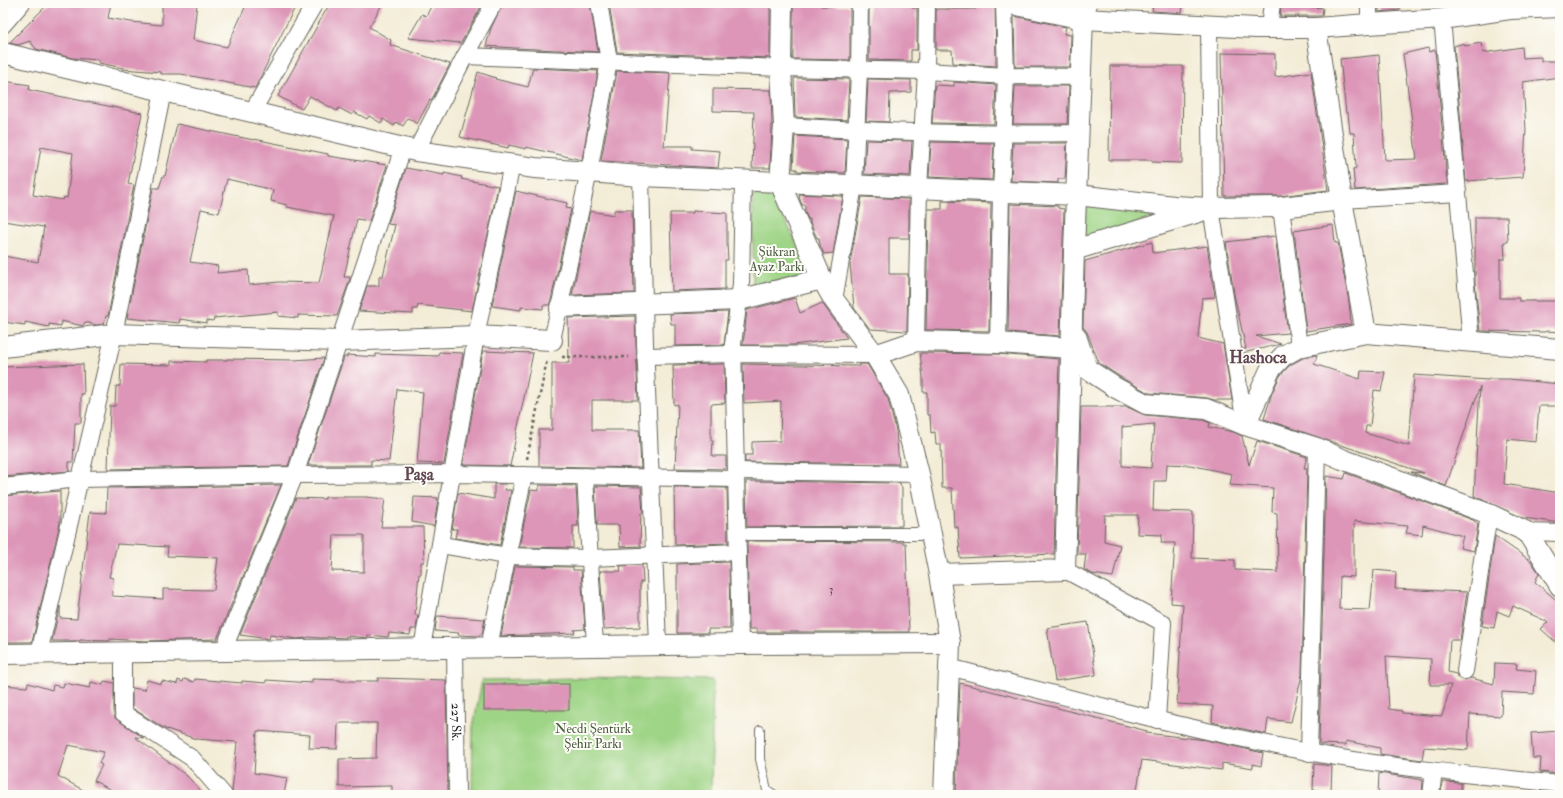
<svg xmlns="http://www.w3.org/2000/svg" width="1563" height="798" viewBox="0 0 1563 798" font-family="'IM FELL Double Pica',serif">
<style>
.green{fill:#9ed485;stroke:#5d7850}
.building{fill:#dd95b8;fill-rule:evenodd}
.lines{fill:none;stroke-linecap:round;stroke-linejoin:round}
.service-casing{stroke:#67655d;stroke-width:10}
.pedestrian-casing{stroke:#67655d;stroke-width:14}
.minor-casing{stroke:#67655d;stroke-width:18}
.tertiary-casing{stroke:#67655d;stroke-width:22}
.path{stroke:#67655d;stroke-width:2.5;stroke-dasharray:3 3;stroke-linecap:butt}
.service{stroke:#fff;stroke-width:8}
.pedestrian{stroke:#fff;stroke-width:12}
.minor{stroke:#fff;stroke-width:16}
.tertiary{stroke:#fff;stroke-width:20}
.labels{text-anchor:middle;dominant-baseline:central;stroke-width:4;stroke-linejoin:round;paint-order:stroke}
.number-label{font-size:11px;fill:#4c3a43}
.park-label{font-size:13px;fill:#4a5c41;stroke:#fdfcf7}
.street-label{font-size:13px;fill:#1c1c1c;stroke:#fdfcf7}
.district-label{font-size:17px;font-weight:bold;fill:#604653;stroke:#fdfcf7}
</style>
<rect width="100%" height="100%" fill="#fdfcf7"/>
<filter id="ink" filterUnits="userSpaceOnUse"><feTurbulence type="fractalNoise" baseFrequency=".025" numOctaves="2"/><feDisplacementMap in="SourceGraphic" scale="8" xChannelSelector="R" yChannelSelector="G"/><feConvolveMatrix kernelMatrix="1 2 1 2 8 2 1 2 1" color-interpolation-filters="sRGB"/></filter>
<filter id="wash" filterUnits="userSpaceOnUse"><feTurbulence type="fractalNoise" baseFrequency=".012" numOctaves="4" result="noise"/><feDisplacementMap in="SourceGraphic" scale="16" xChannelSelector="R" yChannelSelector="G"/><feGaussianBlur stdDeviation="0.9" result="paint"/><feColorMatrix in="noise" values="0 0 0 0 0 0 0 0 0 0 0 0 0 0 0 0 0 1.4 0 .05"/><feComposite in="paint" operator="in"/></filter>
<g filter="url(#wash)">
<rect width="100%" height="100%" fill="#f3ecd6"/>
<g class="green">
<polygon points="753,195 775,197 811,276 753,290"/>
<polygon points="1086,205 1170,210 1085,243 1082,236"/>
<polygon points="575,678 713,680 711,795 472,795 473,727 482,680"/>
</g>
<g id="blocks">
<g class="building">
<polygon points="49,3 111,3 108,18 131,22 162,25 162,3 197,3 193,40 227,47 247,3 297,3 255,88 181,74 161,74 161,72 122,69 123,68 99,63 99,60 72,58 36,49 30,41 18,45 9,43"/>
<polygon points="330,3 383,3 369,27 391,40 390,45 450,64 431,101 430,100 417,124 408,118 403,126 396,122 394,126 383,119 381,123 369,116 367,119 354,112 352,115 339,108 337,111 310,96 302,109 278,96"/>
<polygon points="433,3 483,3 461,43 408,38 422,14 426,16"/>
<polygon points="503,3 590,3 598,52 515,48 486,46 491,28"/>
<polygon points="609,3 770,3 770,58 617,52"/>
<polygon points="793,3 821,3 821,6 850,6 850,60 793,59"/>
<polygon points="869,3 912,3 912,8 917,8 917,50 911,50 911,61 869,60"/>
<polygon points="977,3 995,3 996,66 953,63 952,50 936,50 936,9 976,9"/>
<polygon points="1153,3 1183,3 1182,13 1152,11"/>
<polygon points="1379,3 1400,3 1400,10 1379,12"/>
<polygon points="1281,5 1323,8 1322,16 1280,16"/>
<polygon points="1014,16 1066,27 1064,34 1071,35 1070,67 1015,67"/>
<polygon points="1464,43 1465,46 1481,43 1483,53 1522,47 1523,58 1541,57 1541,61 1560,61 1560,77 1523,82 1526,130 1523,177 1466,181 1454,46"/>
<polygon points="1428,48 1429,52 1435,50 1447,182 1446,184 1355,190 1353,169 1356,168 1354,133 1350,133 1348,113 1346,113 1340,59 1379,55 1385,160 1417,159 1403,54"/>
<polygon points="1221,53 1275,54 1275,77 1311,72 1328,190 1280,196 1224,196"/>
<polygon points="1110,66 1183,66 1182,163 1152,162 1152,160 1109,160"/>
<polygon points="533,68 598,71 582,160 526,147 526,149 509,145 508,148 460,137 478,72 496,78 495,79 528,87"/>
<polygon points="617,71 670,73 664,146 692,146 692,149 720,151 718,168 601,161"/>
<polygon points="794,78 849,79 847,120 795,117"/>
<polygon points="868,79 911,80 911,92 890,93 889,122 866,121"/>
<path d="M3,81l27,4 -1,5 113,23 -14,71 6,1 -26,131h-2l-2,8 -8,1 -11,-3 -2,4 -22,-5v5l-12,-2v3l-24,-5v3l-22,-3v-66l35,6 6,-35 -41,-6zM41,147l32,6 -6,45 -3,-1 -1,3 -30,-5z"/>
<polygon points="954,82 996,85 994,124 932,123 935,85 954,86"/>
<polygon points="1015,86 1069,86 1067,124 1013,124"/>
<polygon points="713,89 771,90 772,126 770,168 752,168 754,112 713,111"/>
<path d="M177,124l62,13 15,3v-1l74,15v2l59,9 -18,56 -12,-2 -13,58h6v2l-13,37 -39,-1v3l-20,-2v-4l-64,6 -1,3 -6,-1v3l-27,-4 -1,4 -52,-5 26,-130h6l4,-12h2zM227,179l46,11 -2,11 16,4v2l47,9 -15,67 -40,-1 -30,3 -1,-15 -31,3 1,-7 -28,-4 11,-53 18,4z"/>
<polygon points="795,136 847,139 845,173 797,171 797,169 793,169"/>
<polygon points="866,140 912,141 910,176 864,174"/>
<polygon points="931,142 994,143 992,180 929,177"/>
<polygon points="1013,143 1067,143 1065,179 1058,179 1058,183 1011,181"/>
<polygon points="406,168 444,175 444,173 462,177 461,179 498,186 472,311 418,305 417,309 413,309 413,314 359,311 367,286 379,286 379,276 383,276 395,225 388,224"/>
<polygon points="516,191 567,203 566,208 571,209 551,300 549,305 543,305 543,309 521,307 521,310 492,306"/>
<polygon points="799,194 843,196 833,253 824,254 820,245 819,238 817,238 810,223 810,219 808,219 805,212 805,205 802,205 800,200"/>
<polygon points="862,197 909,199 909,238 889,238 889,274 908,274 907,331 870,329 854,308 850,263"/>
<polygon points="942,201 991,203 989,331 926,330 928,209 942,209"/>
<polygon points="1010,204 1058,206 1058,208 1064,209 1060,336 1008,332"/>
<polygon points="614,210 632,210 634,293 572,295 590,211 614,215"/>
<polygon points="693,211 727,213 727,243 728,260 725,260 725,289 672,291 670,213 693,213"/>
<polygon points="1475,217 1507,217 1508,242 1504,242 1505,259 1500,259 1500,298 1519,298 1519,301 1560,301 1560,332 1546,331 1545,332 1480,331 1475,283"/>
<polygon points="1333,225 1335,243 1338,243 1349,302 1351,324 1306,331 1294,231"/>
<polygon points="1275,236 1288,333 1256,336 1281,344 1243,353 1243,349 1246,349 1234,294 1226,242"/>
<polygon points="1152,242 1153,253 1207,246 1215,297 1202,298 1198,338 1223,344 1232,400 1214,400 1207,398 1149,393 1122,378 1099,363 1087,332 1083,327 1085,261"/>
<polygon points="795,298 800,313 822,303 847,338 793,345 743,345 747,310"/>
<polygon points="728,312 724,345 675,346 675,324 671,324 670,314"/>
<polygon points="635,316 638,400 592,400 592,430 639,430 641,468 539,466 539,430 552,430 552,363 569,363 568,318"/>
<polygon points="483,351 533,353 510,466 463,465"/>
<polygon points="439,352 463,353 444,464 417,463 423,392 397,389 389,461 371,460 371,465 308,465 344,357 347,357 347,355 376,357 376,354 438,356"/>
<polygon points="920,353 997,354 1059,359 1054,554 960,558 958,527 954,527 952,488 942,488 941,444 936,444 935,432 931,433 930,415 927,415 927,392 923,392 923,378"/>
<polygon points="1315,355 1317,356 1314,364 1360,379 1361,371 1385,372 1381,391 1374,390 1370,426 1366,426 1365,433 1409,446 1414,375 1488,380 1488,379 1509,379 1560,384 1560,406 1539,406 1536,442 1507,439 1504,484 1560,493 1560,523 1523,518 1474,496 1480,386 1446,486 1411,472 1424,473 1264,419 1272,393 1280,376 1290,365 1303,358"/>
<polygon points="324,358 288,466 108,469 110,406 115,406 116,386 120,386 121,364 171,365 171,361 206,362 206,360 227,360 227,359 294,360"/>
<polygon points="83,364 84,394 81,394 81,423 75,423 73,462 69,462 69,471 3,477 3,367"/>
<polygon points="724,364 725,403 711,404 711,441 713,441 712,456 726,456 726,469 675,468 678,404 674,405 673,365"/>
<polygon points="743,364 860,366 860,364 867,364 888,399 896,431 899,464 745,462 745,455 752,455 752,442 780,441 781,401 744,403"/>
<path d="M1081,407h46l18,8 58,5 7,3 -1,4 24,5 9,4 7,29 8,-24 50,16 -3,11h3l-5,207 -11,47 -23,-3 -2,15 -54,-12 1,-16 -36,-2 6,-100 -12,-1 4,-60h-14l1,-8 -25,-1 1,-19h-33l-1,26 16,4 -7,32 -21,-3 -8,-5 2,-15h-9zM1154,424l-3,44 -29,-2v-39zM1167,464l23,1 42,9 -2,11 43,3 -1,24 5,1 1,59 -43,-2v-10l-43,-2 1,-46 -40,-1 1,-30h12z"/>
<path d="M1346,473l127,47 5,4 -4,27 -14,-3 3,-12 -40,-11 -1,10 -16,-2 2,-7 -54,-5v56l-14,-1 -1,33 31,1 4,-40 22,2 -1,17 72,3 -7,48h-10l-2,32 8,2 3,4 4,2 8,-2 23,6 1,-21 22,1 -1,5 20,2 -2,23 -32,-2 -1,24 -31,-2 -2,36 -44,-3 -2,13 -42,-6v-6l-34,-7v4l-27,-1 7,-268 18,3zM1386,656l45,3 -1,26h21l-9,31 -40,-3v-2l-13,-2z"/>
<polygon points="746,481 900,483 901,487 902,487 902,526 747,527"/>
<polygon points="494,484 506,484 505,490 511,490 500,545 455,538 457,529 452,529 458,493 494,499"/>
<path d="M281,485l-64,154 -72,2 -35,-2 -1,2 -29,-1v1h-28l8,-35v12l17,1 13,-107 16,1 1,-25zM117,544l51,3 -1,9 51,2 -4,32 -51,-1v10l-51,-3 1,-18 -4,-1z"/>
<polygon points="539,485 576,486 578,526 573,526 573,548 519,547 531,490 539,491"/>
<polygon points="595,486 641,487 643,513 641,513 640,545 642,546 620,547 619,525 597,525"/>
<polygon points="674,487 727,488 728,543 675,545"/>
<polygon points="60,491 60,523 32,642 3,642 5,587 3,587 3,496"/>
<path d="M325,497h41l19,2 -4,28h42l1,35h-3v12h-2l-4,41h3l-2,14h-5l-1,6 -21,-2 -1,4 -20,-2v3l-22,-2v2l-19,-1v1h-8l-11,-1 -1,1 -10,1 -27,-4 -1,4 -29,-4 56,-137 29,1zM334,535h30v37l-32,-1z"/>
<polygon points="414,497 438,498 434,526 412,522"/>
<polygon points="1495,536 1531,561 1539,573 1535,582 1560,603 1560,646 1541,629 1548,622 1513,606 1509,616 1497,611 1494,628 1482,626"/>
<polygon points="747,541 902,542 902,543 906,543 909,632 757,632 757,629 749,629"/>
<polygon points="729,562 730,629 708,629 708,633 677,633 677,564"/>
<polygon points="642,565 643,582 640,582 640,627 604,629 600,571 621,571 620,566"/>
<polygon points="515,566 573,567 573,570 581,570 585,629 574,630 575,633 501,636"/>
<polygon points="437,616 485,619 482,634 480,634 479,636 458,635 459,633 435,631"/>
<polygon points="1088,622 1096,675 1055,681 1047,628"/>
<polygon points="378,678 446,680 448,795 392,795 392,786 339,787 339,759 376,758 377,723 338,723 337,749 309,748 310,735 257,731 254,773 287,778 284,795 233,795 232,791 237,742 196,739 167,729 167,730 132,708 132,688 145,690 147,680 161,684 162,681 177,684 178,680 183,682 184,679 194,682 195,679 242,683 242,681 266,683 266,680 312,683 312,679 340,680 340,681 378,681"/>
<polygon points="104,681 114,683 114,713 115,718 144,738 135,737 187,776 205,795 121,795 94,781 102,765 99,763 104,752 68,745 58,776 92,795 3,795 3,685 27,687 28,683 52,690 53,685 63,687 64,683 90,688 91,682 103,685"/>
<polygon points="960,683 1147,731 1146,733 1206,740 1263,753 1261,766 1253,764 1253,768 1222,763 1222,770 1142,760 1136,795 956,795"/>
<rect x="484" y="684" width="85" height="26"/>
<polygon points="1560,731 1560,774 1540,772 1541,758 1533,758 1531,733"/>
<polygon points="1314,764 1332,766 1331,791 1313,790"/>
<polygon points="1379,773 1423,780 1422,795 1378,795"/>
<polygon points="1442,782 1461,783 1461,795 1441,795"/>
</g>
</g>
</g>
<g filter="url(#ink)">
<use href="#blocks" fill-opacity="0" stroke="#67655d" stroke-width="1"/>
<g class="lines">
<defs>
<polyline id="service" points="760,730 760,759 767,790 775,795"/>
<polyline id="pedestrian" points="748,534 931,534"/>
<g id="minor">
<polyline points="1369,24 1369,3"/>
<polyline points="3,25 22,3"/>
<polyline points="1209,25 1211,208 1245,425"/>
<polyline points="1269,28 1272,3"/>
<polyline points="465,56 781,68 926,71 1006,76 1081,77"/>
<polyline points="252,112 315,3"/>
<path d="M784,126c99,6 196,9 295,7"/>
<polyline points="416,151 465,56 494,3"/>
<polyline points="641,176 645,344 658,644"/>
<polyline points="1458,193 1471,342"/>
<polyline points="1342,200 1458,193 1442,19"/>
<polyline points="1281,207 1299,347"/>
<polyline points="834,300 854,186 859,71 860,3"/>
<polyline points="552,340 589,172 609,61 599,3"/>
<polyline points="916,341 919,188 926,71 927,3"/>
<polyline points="998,343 1001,192 1006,76 1004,3"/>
<polyline points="645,356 734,354 875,355"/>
<polyline points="736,471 919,474"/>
<polyline points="585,476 595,645"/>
<polyline points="3,487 79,479 295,475 454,474 736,479"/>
<polyline points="1527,532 1560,533"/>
<polyline points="441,545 507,556 590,558 738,552"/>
<polyline points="1065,570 1163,623 1157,720"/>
<polyline points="740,644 733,344 741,284 743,181"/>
<polyline points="489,647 524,475"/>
<polyline points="422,648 476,336 512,164"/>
<path id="s1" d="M455,648l2,147"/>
<polyline points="223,651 295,475 403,148"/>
<polyline points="123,652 123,713 193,759 224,795"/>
<polyline points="39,653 114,334 163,91"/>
<path d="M949,667c119,31 238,62 359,85 83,16 168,23 252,32"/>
<polyline points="1465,671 1489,514"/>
<polyline points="1309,753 1317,448"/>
<polyline points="1431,795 1434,771"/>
</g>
<g id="tertiary">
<polyline points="782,3 781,68 784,126 780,183 822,279 834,300 875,355 899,395 919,474 939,574 950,643 944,795"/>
<polyline points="1007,3 1083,19 1256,28 1316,28 1369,24 1442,19 1510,9 1560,7"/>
<polyline points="1316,28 1342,200 1366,333"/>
<polyline points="3,53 416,151 535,168 641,176 1077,195 1174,206 1211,208 1281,207 1342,200"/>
<polyline points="1074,250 1199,212"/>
<polyline points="560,307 739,300 822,279"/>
<polyline points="1076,336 1087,369 1116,388 1146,404 1206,409 1245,425 1270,370 1283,356 1299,347 1366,333 1560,349"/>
<polyline points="3,347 114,334 340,341 476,336 552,340"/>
<polyline points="875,355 916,341 998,343 1071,348"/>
<polyline points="1245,425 1317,448 1342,459 1489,514 1527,532 1560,586"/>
<polyline points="939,574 1065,570 1074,250 1083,19 1087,3"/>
<polyline points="3,654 740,644 950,643"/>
</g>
</defs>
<use href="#service" class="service-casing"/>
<use href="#pedestrian" class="pedestrian-casing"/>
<use href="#minor" class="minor-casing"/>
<use href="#tertiary" class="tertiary-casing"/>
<g class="path">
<polyline points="562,357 629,357"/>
<polyline points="527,459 547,360"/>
</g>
<use href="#service" class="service"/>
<use href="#pedestrian" class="pedestrian"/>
<use href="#minor" class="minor"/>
<use href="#tertiary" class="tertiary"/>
</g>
</g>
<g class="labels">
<g class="number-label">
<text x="831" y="589">3</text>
</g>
<g class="park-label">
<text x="777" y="252">Şükran<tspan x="777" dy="15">Ayaz Parkı</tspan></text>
<text x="593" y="729">Necdi Şentürk<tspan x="593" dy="15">Şehir Parkı</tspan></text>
</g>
<g class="street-label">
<text stroke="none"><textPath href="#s1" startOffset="74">227 Sk.</textPath></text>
</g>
<g class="district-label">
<text x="1258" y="357">Hashoca</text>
<text x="419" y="474">Paşa</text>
</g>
</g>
<rect width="1563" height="798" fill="none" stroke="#fdfcf7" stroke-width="16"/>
</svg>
